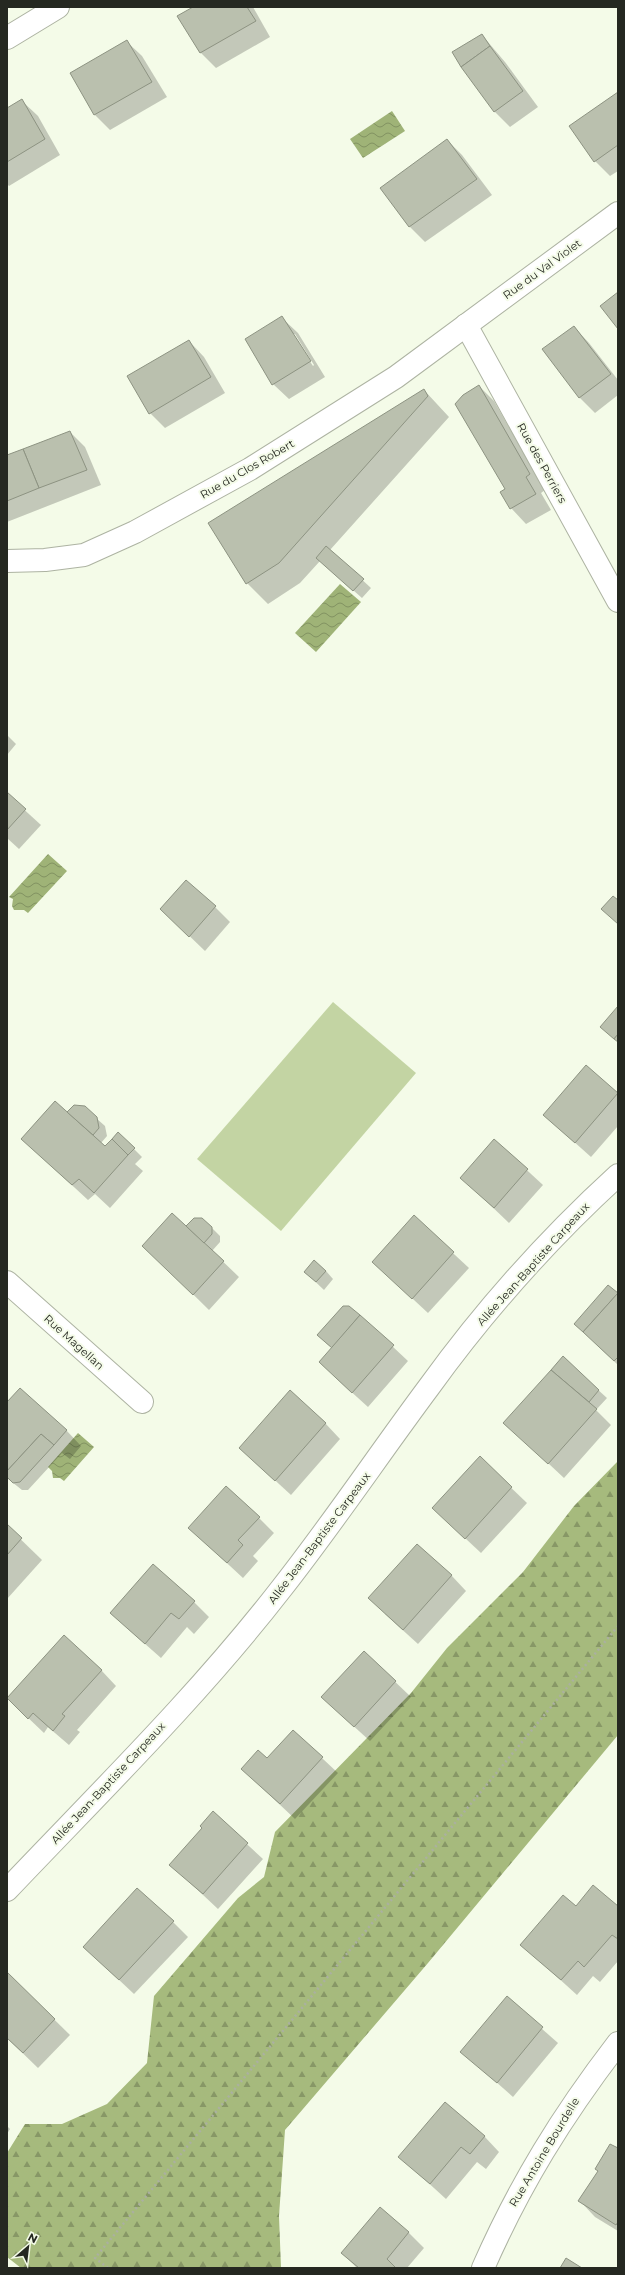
<svg xmlns="http://www.w3.org/2000/svg" width="625" height="2275" viewBox="0 0 625 2275" font-family="Montserrat,sans-serif">
<style>
.forest{fill:url(#forest-firs)}
.garden{fill:#c3d4a3}
.water{fill:url(#water-waves)}
.shadow{fill:#0003;fill-rule:evenodd}
.building{fill:#bac0ae;stroke:#8d9382}
.lines{fill:none;stroke-linecap:round;stroke-linejoin:round}
.minor-casing{stroke:#adb3a2;stroke-width:24}
.path{stroke:#abb0a1;stroke-width:2.5;stroke-dasharray:2 3;stroke-linecap:butt}
.minor{stroke:#fff;stroke-width:22}
.labels{text-anchor:middle;dominant-baseline:central;stroke-width:4;stroke-linejoin:round;paint-order:stroke}
.street-label{font-size:11px;fill:#252821;stroke:#f4fbe8}
</style>
<defs>
<pattern id="forest-firs" width="22" height="20" patternUnits="userSpaceOnUse"><rect width="22" height="20" fill="#a6ba7d"/><path d="M5 1l3.5 6h-7zM16 11l3.5 6h-7z" fill="#879766"/></pattern>
<pattern id="water-waves" width="16" height="10" patternUnits="userSpaceOnUse"><rect width="16" height="10" fill="#9fb377"/><path d="M0 5q4-4 8 0t8 0" fill="none" stroke="#819261"/></pattern>
</defs>
<rect width="100%" height="100%" fill="#f4fbe8"/>
<polygon class="forest" points="618,1461 618,1735 428,1963 285,2130 279,2216 281,2268 21,2268 7,2257 7,2153 25,2124 62,2124 107,2104 147,2063 154,1996 238,1898 264,1877 275,1832 411,1693 447,1648 523,1572 574,1506"/>
<polygon class="garden" points="333,1002 416,1073 281,1231 197,1159"/>
<g class="water">
<polygon points="392,111 405,131 363,158 350,139"/>
<polygon points="340,584 361,602 316,652 295,633"/>
<polygon points="48,854 67,871 28,913 24,910 14,910 12,906 13,899 9,897"/>
<polygon points="78,1433 94,1447 64,1481 60,1478 53,1478 52,1471 48,1467"/>
</g>
<g class="shadow">
<polygon points="195,7 253,7 270,37 216,68 201,53 179,17"/>
<polygon points="482,35 505,62 538,107 510,127 495,112 462,66"/>
<polygon points="126,41 142,56 167,97 110,130 95,115 71,74"/>
<polygon points="618,93 618,171 610,176 595,161"/>
<polygon points="22,101 38,116 60,155 9,186 7,184 7,109"/>
<polygon points="447,140 462,155 492,195 425,242 410,227 381,188"/>
<path d="M282,318l16,15 27,44 -36,22 -16,-15zM292,334h3l19,31 -1,1z"/>
<polygon points="574,327 589,343 618,380 618,395 595,413 580,398 544,349"/>
<polygon points="189,341 204,357 225,393 165,428 150,413"/>
<polygon points="479,386 494,401 545,490 541,493 551,510 526,524 511,508"/>
<polygon points="424,390 449,417 330,550 371,588 362,598 320,561 300,583 268,604 247,583"/>
<polygon points="70,432 85,447 101,485 7,522 7,456"/>
<polygon points="7,735 16,744 7,755"/>
<polygon points="7,794 41,825 19,849 7,838"/>
<polygon points="215,907 230,922 205,951 177,924"/>
<polygon points="586,1067 618,1095 618,1126 591,1157 544,1115"/>
<polygon points="67,1113 96,1118 105,1126 107,1136 101,1143 105,1148 134,1149 142,1157 135,1164 143,1171 110,1208 95,1194 88,1200 22,1139"/>
<polygon points="494,1140 543,1185 509,1223 462,1178"/>
<polygon points="414,1217 469,1268 428,1313 373,1262"/>
<polygon points="186,1227 211,1227 220,1236 220,1242 212,1251 239,1277 209,1310 144,1246"/>
<polygon points="326,1271 333,1279 324,1290 305,1272"/>
<polygon points="618,1295 618,1365 599,1347"/>
<polygon points="360,1316 408,1361 368,1407 336,1378 332,1348 326,1343"/>
<polygon points="563,1358 607,1398 596,1410 611,1425 564,1478 505,1423"/>
<polygon points="7,1404 66,1430 81,1446 70,1459 62,1453 28,1490 22,1490 7,1478"/>
<polygon points="325,1423 340,1439 291,1495 240,1448"/>
<polygon points="480,1458 527,1503 481,1553 433,1508"/>
<polygon points="259,1518 274,1533 253,1556 258,1561 243,1578 189,1528"/>
<polygon points="7,1526 42,1560 7,1599"/>
<polygon points="451,1575 466,1591 418,1644 385,1614"/>
<polygon points="194,1602 209,1617 194,1634 187,1627 161,1658 127,1628"/>
<polygon points="364,1652 411,1697 370,1741 338,1712"/>
<polygon points="101,1670 116,1686 77,1730 80,1732 69,1745 48,1727 44,1733 23,1713"/>
<polygon points="293,1731 338,1773 295,1819 242,1769 267,1760"/>
<polygon points="213,1813 263,1859 218,1909 171,1865 203,1829"/>
<polygon points="576,1907 618,1907 618,1961 600,1982 593,1976 577,1995 522,1945"/>
<polygon points="173,1922 188,1937 134,1994 100,1962"/>
<polygon points="7,1973 70,2035 38,2068 7,2038"/>
<polygon points="507,1998 558,2043 513,2097 462,2052"/>
<polygon points="7,2126 10,2129 7,2134"/>
<polygon points="484,2136 499,2152 486,2169 477,2162 446,2199 400,2157"/>
<polygon points="618,2149 618,2231 595,2217 580,2201 599,2172 596,2169"/>
<polygon points="408,2232 424,2248 407,2268 357,2268 342,2253"/>
</g>
<g class="building">
<polygon points="193,7 247,7 256,21 200,53 177,16"/>
<polygon points="482,34 490,46 461,67 452,52"/>
<polygon points="127,40 152,82 94,115 70,73"/>
<polygon points="490,46 523,91 494,112 461,67"/>
<polygon points="618,92 618,145 594,162 569,126"/>
<polygon points="22,99 45,139 7,162 7,108"/>
<polygon points="447,139 477,179 409,227 380,188"/>
<polygon points="618,292 618,329 600,306"/>
<polygon points="282,316 311,361 272,385 245,339"/>
<polygon points="574,326 611,374 579,398 542,349"/>
<polygon points="189,340 211,377 149,414 127,376"/>
<polygon points="479,385 530,474 526,477 536,494 510,509 500,492 505,489 455,404 463,395"/>
<polygon points="424,389 428,396 279,563 246,584 208,523"/>
<polygon points="70,431 87,470 39,488 23,449"/>
<polygon points="23,449 39,488 7,501 7,455"/>
<polygon points="326,546 364,579 353,591 316,558"/>
<polygon points="7,792 26,809 7,830"/>
<polygon points="186,880 216,906 189,937 160,909"/>
<polygon points="613,896 618,900 618,924 601,909"/>
<polygon points="618,1006 618,1034 614,1039 600,1027"/>
<polygon points="618,1034 618,1042 614,1039"/>
<polygon points="586,1065 618,1093 575,1143 543,1115"/>
<polygon points="55,1101 105,1146 112,1139 128,1155 94,1193 79,1179 72,1185 21,1139"/>
<polygon points="74,1105 85,1106 97,1117 99,1128 93,1135 67,1112"/>
<polygon points="118,1132 135,1148 128,1155 112,1139"/>
<polygon points="494,1139 528,1169 494,1208 460,1178"/>
<polygon points="172,1213 224,1261 193,1295 142,1246"/>
<polygon points="414,1215 454,1252 412,1299 372,1262"/>
<polygon points="194,1218 202,1218 212,1227 212,1234 204,1243 186,1226"/>
<polygon points="314,1260 326,1271 316,1282 304,1272"/>
<polygon points="608,1285 618,1293 583,1332 574,1324"/>
<polygon points="618,1293 618,1357 614,1361 583,1332"/>
<polygon points="343,1306 349,1306 360,1315 332,1348 317,1335"/>
<polygon points="360,1315 394,1345 352,1393 319,1362"/>
<polygon points="563,1356 599,1390 589,1402 551,1370"/>
<polygon points="551,1370 597,1409 548,1464 503,1423"/>
<polygon points="20,1388 67,1430 54,1445 41,1434 7,1471 7,1402"/>
<polygon points="290,1390 326,1423 275,1481 239,1448"/>
<polygon points="41,1434 54,1445 20,1482 13,1483 7,1477 7,1471"/>
<polygon points="480,1456 512,1487 465,1539 432,1508"/>
<polygon points="226,1486 260,1517 238,1540 243,1545 227,1563 188,1528"/>
<polygon points="7,1524 22,1538 7,1555"/>
<polygon points="417,1544 452,1575 403,1630 368,1598"/>
<polygon points="153,1564 195,1601 179,1619 171,1613 145,1644 110,1613"/>
<polygon points="64,1635 102,1670 62,1714 65,1716 53,1731 33,1713 28,1719 7,1698"/>
<polygon points="364,1651 396,1681 354,1727 321,1697"/>
<polygon points="293,1730 323,1757 280,1804 241,1769 258,1750 267,1758"/>
<polygon points="213,1811 248,1843 203,1894 169,1865 202,1828 200,1826"/>
<polygon points="593,1885 618,1906 618,1939 612,1935 584,1967 578,1961 561,1980 520,1945 563,1895 576,1906"/>
<polygon points="137,1888 174,1921 119,1980 83,1947"/>
<polygon points="7,1972 55,2019 23,2053 7,2038"/>
<polygon points="507,1996 543,2027 497,2083 460,2052"/>
<polygon points="445,2102 485,2136 470,2154 461,2147 430,2184 398,2157"/>
<polygon points="610,2144 618,2148 618,2222 616,2225 578,2201 598,2171 595,2169"/>
<polygon points="380,2207 409,2232 387,2259 396,2268 359,2268 341,2253"/>
<polygon points="566,2258 582,2268 560,2268"/>
</g>
<g class="lines">
<defs>
<g id="minor">
<polyline points="7,38 58,7"/>
<polyline points="466,325 618,601"/>
<polyline points="7,561 45,560 84,555 135,532 250,469 396,377 618,213"/>
<polyline points="7,1282 142,1402"/>
<path d="M7,1890c93,-98 191,-194 274,-301 52,-66 98,-135 148,-202 55,-76 120,-149 189,-212"/>
<path d="M483,2268c37,-84 79,-152 135,-225"/>
</g>
</defs>
<use href="#minor" class="minor-casing"/>
<polyline class="path" points="108,2268 95,2258 618,1626"/>
<use href="#minor" class="minor"/>
</g>
<g class="labels">
<g class="street-label">
<text transform="translate(542 269) rotate(-36)">Rue du Val Violet</text>
<text transform="translate(542 463) rotate(61)">Rue des Perriers</text>
<text transform="translate(247 469) rotate(-30)">Rue du Clos Robert</text>
<text transform="translate(533 1264) rotate(-48)">Allée Jean-Baptiste Carpeaux</text>
<text transform="translate(74 1342) rotate(42)">Rue Magellan</text>
<text transform="translate(319 1538) rotate(-53)">Allée Jean-Baptiste Carpeaux</text>
<text transform="translate(108 1783) rotate(-47)">Allée Jean-Baptiste Carpeaux</text>
<text transform="translate(544 2152) rotate(-59)">Rue Antoine Bourdelle</text>
</g>
</g>
<rect width="625" height="2275" fill="none" stroke="#252821" stroke-width="16"/>
<g transform="translate(28 2247) rotate(28)" stroke="#f4fbe8" stroke-width="3" paint-order="stroke">
<path d="M0-3L7 15L0 10L-7 15Z" fill="#252821"/>
<text y="-6" font-size="11" font-weight="bold" text-anchor="middle" fill="#252821">N</text>
</g>
</svg>
